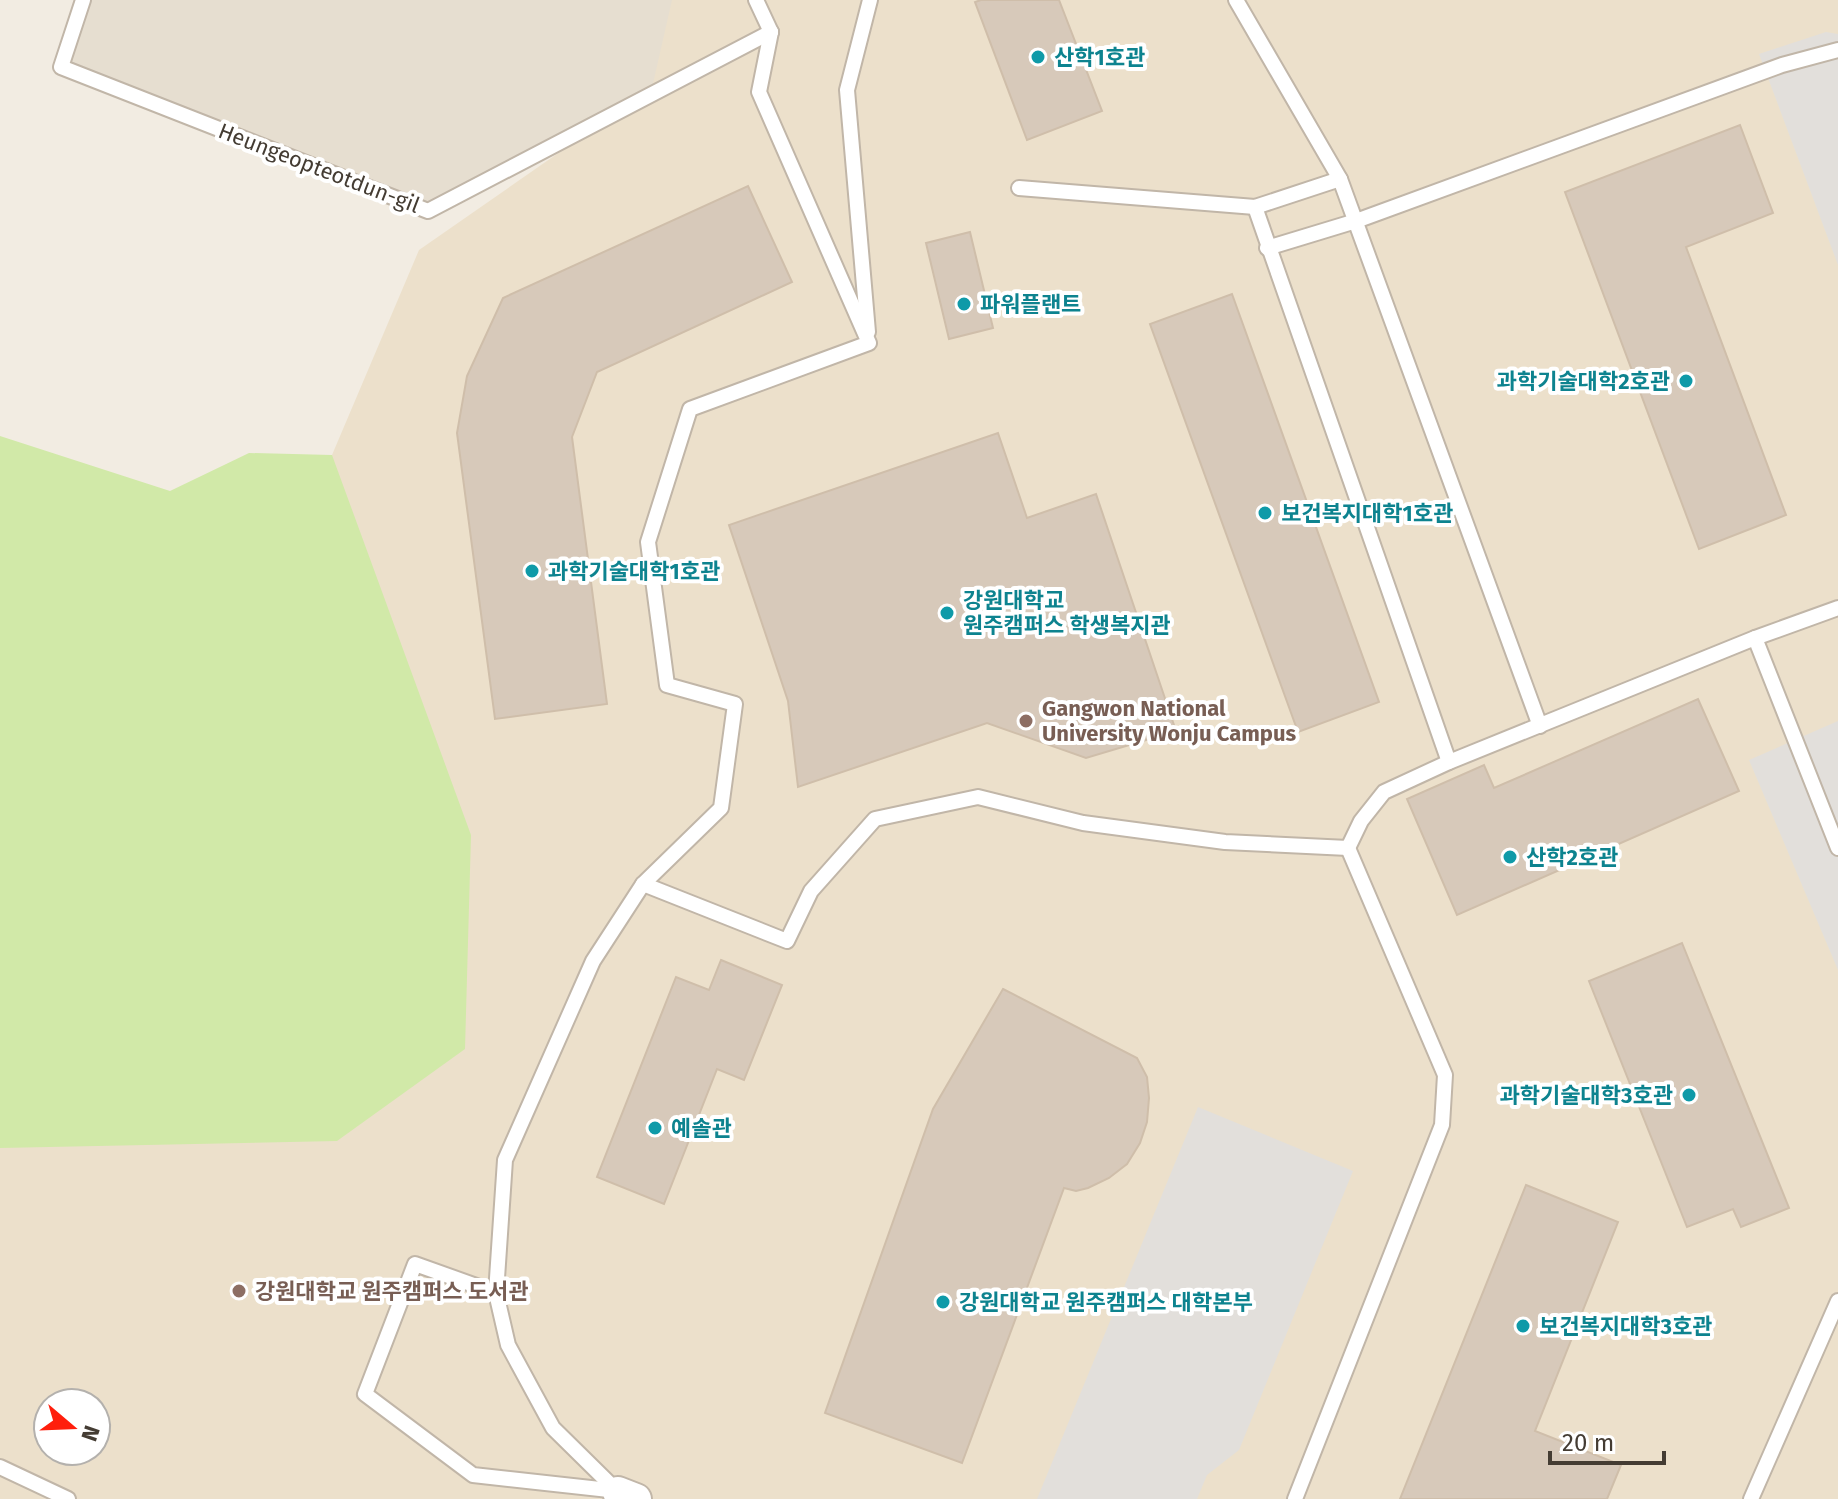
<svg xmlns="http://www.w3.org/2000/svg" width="1838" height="1499" viewBox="0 0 1838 1499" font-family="'Fira Sans','Noto Sans KR',sans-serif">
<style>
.residential{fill:#e6ded0}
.education{fill:#ece0cb;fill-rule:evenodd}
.green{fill:#d1e9a8}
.parking{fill:#e2dfdb}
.building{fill:#d7c9ba;stroke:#cfbeaa;stroke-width:2}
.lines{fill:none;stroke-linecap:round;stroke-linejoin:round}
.lane-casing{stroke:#c1b6a8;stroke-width:18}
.street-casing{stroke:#c1b6a8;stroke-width:34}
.lane{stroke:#fff;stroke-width:14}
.street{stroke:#fff;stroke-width:30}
.culture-dot{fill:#0f9aa8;stroke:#fff;stroke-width:3}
.education-dot{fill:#8d6e63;stroke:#fff;stroke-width:3}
.labels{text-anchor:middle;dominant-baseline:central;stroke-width:8;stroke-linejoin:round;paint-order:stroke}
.culture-label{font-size:22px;font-weight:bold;fill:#0d838f;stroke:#fff;text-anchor:start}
.street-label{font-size:22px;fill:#443c33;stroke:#fff}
.education-label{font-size:22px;font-weight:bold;fill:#785e54;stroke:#fff;text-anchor:start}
</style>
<rect width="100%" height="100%" fill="#f2ece2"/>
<polygon class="residential" points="83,0 756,0 771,32 428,211 61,67"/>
<path class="education" d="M672,0h1166v1499h-1838v-512l332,-532 87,-205 233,-162zM48,1403h48v48h-48z"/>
<polygon class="green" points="0,436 170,491 249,453 332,455 471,835 465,1049 337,1141 0,1148"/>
<g class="parking">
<polygon points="1826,32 1838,34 1838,265 1759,54"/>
<polygon points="1838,721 1838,970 1749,760"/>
<polygon points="1198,1107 1353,1171 1239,1450 1207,1475 1197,1499 1037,1499"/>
</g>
<g class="building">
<polygon points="981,0 1059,0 1102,111 1027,140 975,2"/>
<polygon points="1740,125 1773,213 1686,247 1786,515 1699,549 1565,192"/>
<polygon points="748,186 792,282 597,372 572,437 607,704 495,719 457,433 467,376 503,298"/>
<polygon points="970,232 993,328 949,339 926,243"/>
<polygon points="1232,294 1379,702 1298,732 1150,324"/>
<polygon points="998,433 1027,518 1096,494 1176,731 1086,758 987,723 798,787 788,701 729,525"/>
<polygon points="1698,699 1739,791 1457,915 1407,799 1484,765 1494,788"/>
<polygon points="1682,943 1789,1208 1741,1227 1733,1209 1687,1227 1589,981"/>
<polygon points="721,960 782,985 744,1080 717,1069 664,1204 597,1177 676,977 709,990"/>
<polygon points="1003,989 1137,1058 1147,1077 1149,1098 1147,1122 1140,1143 1127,1164 1109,1178 1088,1188 1076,1191 1064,1188 962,1463 825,1413 933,1109"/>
<polygon points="1526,1185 1618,1222 1535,1431 1621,1465 1607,1499 1400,1499"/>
</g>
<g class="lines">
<defs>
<g id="lane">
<polyline points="83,0 61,67 428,211 771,32"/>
<polyline points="756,0 771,32"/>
<polyline points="1236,0 1340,179 1540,726"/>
<polyline points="1019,188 1255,207 1340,179"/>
<polyline points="1255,207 1449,762"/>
<polyline points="1267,248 1356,221 1782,65 1838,50"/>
<polyline points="868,332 847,90 870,0"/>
<polyline points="1755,638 1838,848"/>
<polyline points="643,884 787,941 811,891 875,819 978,797 1083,823 1225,842 1348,848 1361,821 1384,792 1449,762 1755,638 1838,608"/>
<polyline points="496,1293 415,1264 365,1394 473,1475 618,1491"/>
<polyline points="0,1467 68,1499"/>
<polyline points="618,1492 553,1428 508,1345 496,1293 505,1160 593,961 643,884 721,808 735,704 667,685 648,542 690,409 869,343 759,92 771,32"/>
<polyline points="1295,1499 1442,1125 1445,1075 1348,848"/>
<polyline points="1751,1499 1838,1301"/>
</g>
<polyline id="street" points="618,1492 636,1499"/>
</defs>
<use href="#lane" class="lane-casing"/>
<use href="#street" class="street-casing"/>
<use href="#lane" class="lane"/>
<use href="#street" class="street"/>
</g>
<g class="culture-dot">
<circle cx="1038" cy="57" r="8"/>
<circle cx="964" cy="304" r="8"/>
<circle cx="1686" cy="381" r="8"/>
<circle cx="1265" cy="513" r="8"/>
<circle cx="532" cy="571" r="8"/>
<circle cx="947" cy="613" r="8"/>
<circle cx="1510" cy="857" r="8"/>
<circle cx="1689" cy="1095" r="8"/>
<circle cx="655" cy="1128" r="8"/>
<circle cx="943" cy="1302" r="8"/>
<circle cx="1523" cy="1326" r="8"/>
</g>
<g class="education-dot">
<circle cx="1026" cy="721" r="8"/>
<circle cx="239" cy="1291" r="8"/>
</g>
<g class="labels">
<g class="culture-label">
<text x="1054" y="57">산학1호관</text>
<text x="980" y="304">파워플랜트</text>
<text x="1670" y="381" text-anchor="end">과학기술대학2호관</text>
<text x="1281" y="513">보건복지대학1호관</text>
<text x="548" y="571">과학기술대학1호관</text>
<text x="963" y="600">강원대학교<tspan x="963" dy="25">원주캠퍼스 학생복지관</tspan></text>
<text x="1526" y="857">산학2호관</text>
<text x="1673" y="1095" text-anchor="end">과학기술대학3호관</text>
<text x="671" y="1128">예솔관</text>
<text x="959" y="1302">강원대학교 원주캠퍼스 대학본부</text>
<text x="1539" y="1326">보건복지대학3호관</text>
</g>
<g class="street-label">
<text transform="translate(319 168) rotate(21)">Heungeopteotdun-gil</text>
</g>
<g class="education-label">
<text x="1042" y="708">Gangwon National<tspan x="1042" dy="25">University Wonju Campus</tspan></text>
<text x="255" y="1291">강원대학교 원주캠퍼스 도서관</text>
</g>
</g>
<g transform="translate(72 1427) rotate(109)"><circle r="38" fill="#ffffff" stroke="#b4b1ad" stroke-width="2"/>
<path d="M0-6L14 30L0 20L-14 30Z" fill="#ff1e0c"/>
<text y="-12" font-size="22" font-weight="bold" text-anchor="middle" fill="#443c33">N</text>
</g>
<path d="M1550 1451v12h114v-12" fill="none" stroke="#443c33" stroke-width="4"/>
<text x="1562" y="1451" font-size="24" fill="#443c33" stroke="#ffffff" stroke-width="6" paint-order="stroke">20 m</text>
</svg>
